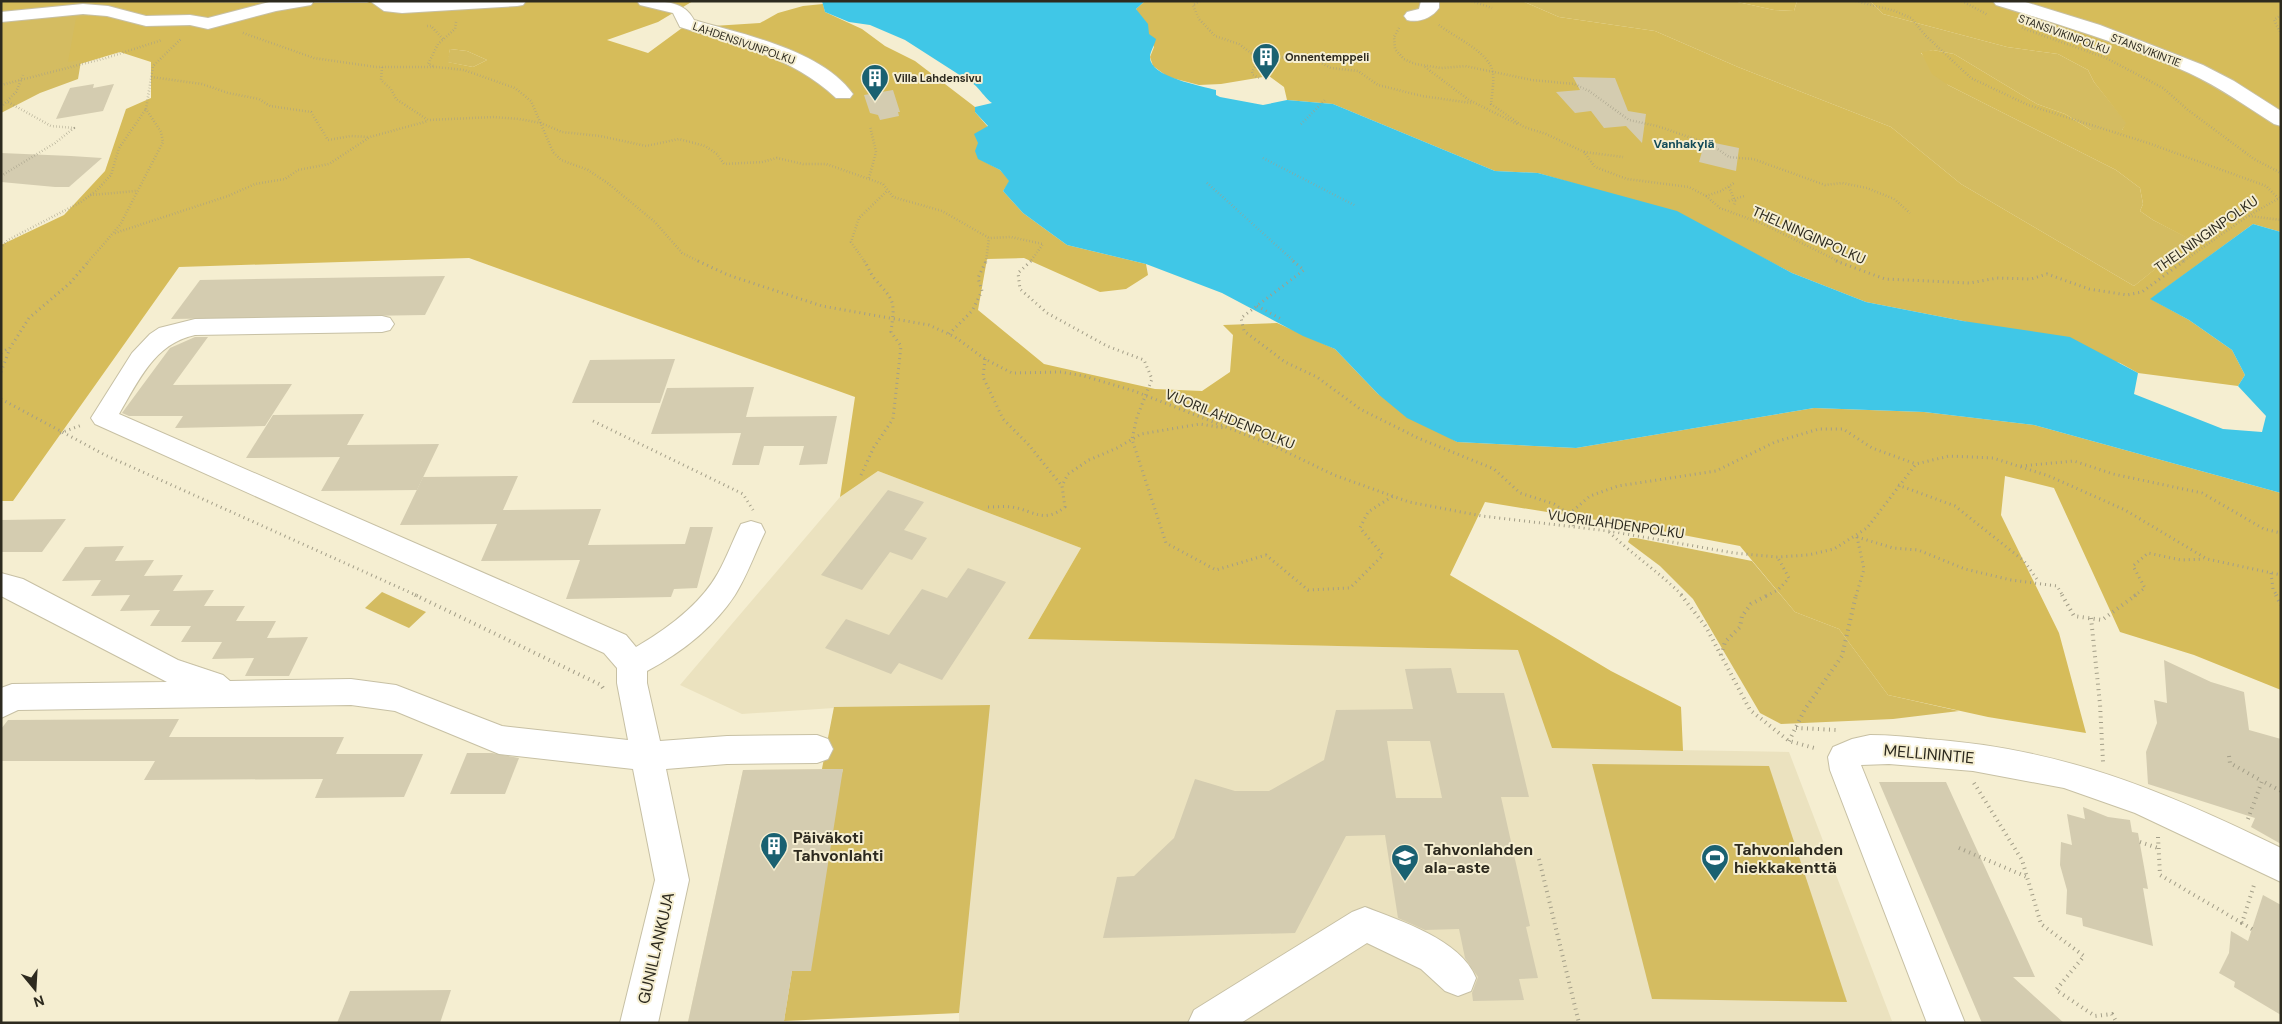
<svg xmlns="http://www.w3.org/2000/svg" width="2282" height="1024" viewBox="0 0 2282 1024" font-family="'DM Sans',sans-serif">
<style>
.built{fill:#ebe2bf}
.green{fill:#d4bc61}
.forest{fill:#d6bc5a;fill-rule:evenodd}
.water{fill:#40c7e7}
.building{fill:#d4ccb0;fill-rule:evenodd}
.lines{fill:none;stroke-linecap:round;stroke-linejoin:round}
.minor-casing{stroke:#c7c0a4;stroke-width:2}
.path-far2{stroke:#a39e88;stroke-width:2.5;stroke-dasharray:0.5 2.5;stroke-linecap:butt}
.path-far1{stroke:#a39e88;stroke-width:3;stroke-dasharray:1 4;stroke-linecap:butt}
.path{stroke:#a39e88;stroke-width:4;stroke-dasharray:1 4.5;stroke-linecap:butt}
.minor{fill:#fff;fill-rule:evenodd}
.labels{text-anchor:middle;dominant-baseline:central;stroke-width:4;stroke-linejoin:round;paint-order:stroke}
.far-street-label{font-size:11px;fill:#2d2a1f;stroke:#f5eed1}
.far-poi-label{font-size:11px;font-weight:bold;fill:#2d2a1f;stroke:#f5eed1;text-anchor:start}
.far-neighbourhood-label{font-size:12px;font-weight:bold;fill:#124a57;stroke:#f5eed1}
.street-label{font-size:14px;fill:#2d2a1f;stroke:#f5eed1}
.near-street-label{font-size:16px;fill:#2d2a1f;stroke:#f5eed1}
.near-poi-label{font-size:16px;font-weight:bold;fill:#2d2a1f;stroke:#f5eed1;text-anchor:start}
</style>
<rect width="100%" height="100%" fill="#f5eed1"/>
<polygon class="built" points="878,471 1081,548 1028,639 1519,650 1553,748 1789,752 1892,1021 959,1023 959,1013 688,1022 743,770 822,769 834,708 742,714 680,685 840,497"/>
<g class="green">
<polygon points="1522,1 1733,1 1774,10 1794,11 1797,1 1870,1 1883,14 2007,47 2058,54 2088,70 2094,82 2127,123 2122,130 2091,130 2065,114 2037,104 1954,54 1933,50 1921,53 1948,85 2116,170 2140,188 2143,204 2140,211 2153,220 2192,240 2134,286 1961,184 1891,127 1738,67 1655,31 1559,17"/>
<polygon points="1,11 89,13 78,79 40,93 1,113"/>
<polygon points="450,49 467,51 487,60 473,67 447,62"/>
<polygon points="1630,538 1636,538 1752,561 1795,612 1839,629 1888,695 1959,711 1893,719 1781,724 1760,713 1693,599 1660,566 1628,542"/>
<polygon points="382,592 426,612 409,628 365,608"/>
<polygon points="990,705 959,1013 784,1021 792,971 843,769 822,769 834,707"/>
<polygon points="1592,764 1769,766 1847,1002 1652,999"/>
</g>
<g class="forest">
<path d="M1,1l366,2 5,-2h321l-35,21 -51,18 41,13 34,-25 78,-5 18,-10 25,-7 20,-2 2,8 37,17 23,17 30,15 60,46v5l13,15 -10,16v15l22,12 10,11 -7,10 20,22 44,32 79,19 2,11 -22,14 -26,3 -76,-34 -37,1 -9,51 66,54 111,25 47,2 28,-19 3,-37 -10,-10 54,-2 58,26 43,45 79,48 119,6 238,-40 110,4 110,13 247,68v197l-87,-35 -74,-23 -66,-144 -49,-12 -4,39 58,118 27,100 -98,-16 -100,-22 -49,-66 -44,-17 -55,-66 -88,-17 -167,-27 -35,73 161,96 70,36 2,44 -131,-3 -34,-98 -490,-11 53,-91 -203,-77 -38,26 15,-100 -386,-139 -290,9 -166,234h-12v-256l63,-30 41,-44 21,-62 25,-11v-36l-31,-10 -40,12v-4l-12,2 8,-44 12,-2 1,-4 -88,3zM450,49l17,2 20,9 -14,7 -25,-5z"/>
<polygon points="1145,1 1522,1 1559,17 1655,31 1738,67 1891,127 1961,184 2134,286 2191,240 2153,220 2140,211 2143,204 2140,188 2116,170 1948,85 1932,74 1921,52 1933,50 1954,54 2037,104 2065,114 2091,130 2122,130 2126,123 2094,82 2088,70 2058,54 2007,47 1883,14 1870,1 2281,1 2281,232 2253,224 2151,299 2189,320 2232,350 2245,375 2238,386 2138,373 2120,363 1963,321 1866,302 1792,273 1744,248 1627,199 1538,173 1495,171 1333,104 1287,100 1284,87 1269,76 1221,84 1199,85 1168,77 1153,66 1150,57 1154,47 1136,9"/>
<polygon points="1733,1 1797,1 1794,11 1774,10"/>
</g>
<path class="water" d="M822,1h323l-9,8 12,15 1,10 7,5c-1,5 -6,13 -6,18 -1,20 52,29 66,33v5l4,2 43,8 24,-5 46,4 162,67 43,2 139,38 115,62 74,29 97,19 107,16 68,36 -4,21 89,35 39,3 4,-16 -28,-30 7,-11 -13,-25 -43,-30 -39,-21 103,-75 28,8v261l-247,-68 -110,-13 -110,-4 -238,40 -119,-6 -50,-24 -29,-24 -43,-45 -32,-13 -81,-43 -76,-29 -79,-19 -44,-32 -20,-22 6,-10 -9,-11 -22,-11 -3,-8 3,-8 -4,-9 14,-8 -13,-14v-5l17,-4c-13,-10 -15,-24 -33,-23l-1,-6 -53,-34 -35,-15 -21,-3 -24,-10z"/>
<g class="building">
<polygon points="1573,77 1615,78 1628,111 1646,114 1642,143 1626,126 1604,128 1591,111 1575,113 1556,92 1580,90"/>
<polygon points="94,84 93,88 114,84 103,111 56,119 70,88"/>
<polygon points="893,90 900,112 898,112 899,116 880,120 878,115 870,113 864,95"/>
<polygon points="1705,141 1739,148 1736,171 1699,162"/>
<polygon points="1,153 71,156 102,158 69,187 55,187 1,182"/>
<polygon points="445,276 425,315 171,319 200,280"/>
<polygon points="195,337 208,337 173,385 292,384 265,426 175,428 183,416 129,416 122,413 170,348"/>
<polygon points="675,359 660,403 572,403 590,360"/>
<polygon points="754,387 746,417 837,416 827,464 799,465 804,446 764,446 759,465 732,465 741,433 651,434 667,388"/>
<polygon points="364,414 347,445 439,444 417,490 321,491 340,457 246,458 273,415"/>
<polygon points="518,476 503,510 601,509 588,545 685,544 690,527 713,527 697,588 674,589 671,597 566,599 580,560 481,561 497,524 400,525 423,477"/>
<polygon points="888,490 924,502 904,530 927,538 912,560 890,552 862,590 821,575"/>
<polygon points="66,519 42,552 1,552 1,520"/>
<polygon points="124,546 115,561 154,560 144,576 183,575 173,591 214,590 204,606 245,606 236,621 276,621 267,638 308,637 289,676 245,676 254,658 212,659 222,642 181,642 191,626 150,626 160,610 120,611 130,595 91,596 101,580 62,581 85,547"/>
<polygon points="968,568 1006,582 942,680 899,663 891,674 825,648 846,619 889,635 922,589 947,598"/>
<polygon points="2164,660 2211,682 2244,692 2249,730 2281,739 2281,844 2251,827 2255,818 2148,784 2146,752 2157,723 2154,700 2167,703"/>
<path d="M1451,668l6,25h47l25,104h-28l29,129 -4,1 12,51 -19,1 5,21 -51,1 -1,-8 6,-16 -13,-19 -6,-29 -34,1 -27,-12 -13,-83 -39,1 -51,97 -192,5 14,-61 17,-1 40,-38 21,-59 40,12h34l55,-31 12,-50 77,-1 -8,-40zM1387,741h43l12,57h-46z"/>
<polygon points="179,719 169,737 344,737 336,754 423,754 404,797 315,798 323,779 144,780 155,761 1,761 1,729 8,720"/>
<polygon points="467,753 492,753 519,758 505,794 450,794"/>
<polygon points="843,769 811,971 792,971 784,1021 688,1022 743,770"/>
<polygon points="1879,782 1946,782 2035,977 2013,977 2064,1023 1982,1023"/>
<polygon points="2083,807 2108,817 2130,820 2132,832 2138,833 2148,889 2143,888 2153,946 2083,926 2082,918 2066,914 2067,890 2060,865 2061,842 2072,845 2067,814 2085,819"/>
<polygon points="2263,895 2281,905 2281,1015 2234,987 2235,982 2219,973 2229,953 2231,931 2248,941"/>
<polygon points="451,990 440,1023 337,1023 350,991"/>
</g>
<g class="lines">
<defs>
<g id="minor">
<polygon points="273,1 314,1 311,5 276,11 208,29 190,25 146,26 107,16 83,14 1,22 1,12 83,4 108,6 146,16 190,15 208,18"/>
<polygon points="370,1 526,1 523,5 517,6 402,13 384,11"/>
<path d="M637,1c24,0 47,-1 57,19 48,14 128,30 159,74l-3,4h-14c-44,-41 -100,-54 -156,-71l-7,-14 -33,-8z"/>
<path d="M1421,1h18v7c-7,10 -20,15 -32,12l-3,-4 3,-4 12,-3z"/>
<path d="M1993,1h29l78,24 103,40 31,16 47,30v15l-7,-2c-28,-18 -55,-37 -85,-51 -62,-28 -128,-48 -193,-68z"/>
<path d="M382,316l8,2 4,6 -4,6 -8,2 -187,3c-41,9 -56,45 -76,79l507,221 10,12c31,-18 64,-42 82,-74 9,-16 15,-33 23,-49l10,-3 10,3 4,8c-10,21 -18,44 -30,63 -21,32 -54,58 -88,76v12l13,58 67,-5 90,-1 11,4 5,10 -5,10 -11,4 -90,1 -61,5 23,111 -31,143h-38l35,-143 -22,-111 -134,-15 -104,-43 -44,-6 -333,5 -17,8v-30l11,-4 155,-2 -166,-86v-23l22,6 155,81 45,15 7,6 121,-2 45,6 106,41 126,14 -11,-57v-15l-13,-15 -509,-229 -4,-6 41,-65 18,-19 9,-6 36,-9z"/>
<path d="M1870,735c20,0 39,2 57,4 133,9 236,51 354,109v34l-146,-69 -71,-25 -91,-17 -84,-7 -28,1 104,258h-38l-97,-253 -2,-13 5,-10 19,-8z"/>
<path d="M1365,907c36,14 96,33 111,71l-5,13 -13,5 -13,-5 -24,-22 -54,-26 -126,80h-53l6,-13 158,-98z"/>
</g>
</defs>
<use href="#minor" class="minor-casing"/>
<g class="path-far2">
<polyline points="1200,1 1193,5 1199,19 1215,36 1239,44 1259,59 1308,56 1331,68 1358,71 1378,85 1422,96 1471,103"/>
<polyline points="1472,1 1492,8"/>
<polyline points="1856,1 1895,11 1911,18 1926,36 1971,78 2028,105 2148,143 2266,186 2278,198"/>
<polyline points="1962,1 1988,15"/>
<polyline points="2281,15 2274,20 2281,34"/>
<path d="M1439,25c15,12 51,27 54,48 1,9 -1,21 -2,31l33,23 22,7 38,18 11,15 32,12 62,8 17,9 14,12 43,16 77,38"/>
<polyline points="427,26 431,26 443,39"/>
<polyline points="1399,28 1394,37 1395,49 1404,59 1415,64 1441,68 1465,66 1532,80 1574,84 1589,91 1629,120 1657,126 1712,145 1729,157 1753,159 1825,185 1842,183 1867,188 1894,199 1910,213"/>
<polyline points="2022,28 2106,58 2163,88 2188,110 2254,159 2281,173"/>
<polyline points="243,33 314,58 376,67 436,67 464,70 515,88 531,101 553,152 561,160 588,170 609,184 656,223 682,253 700,262"/>
<polyline points="1259,59 1252,72 1253,75 1261,79"/>
<polyline points="433,66 428,64 438,44 455,29 456,22"/>
<polyline points="382,67 381,80 391,89 396,99 428,120 494,117 519,119 541,123 562,132 600,136 646,146 679,139 705,146 717,154 724,164 762,162 777,158 803,164 826,164 883,184 893,197 942,211 989,238 1011,237 1043,244 1030,262"/>
<polyline points="1425,67 1469,100 1519,125"/>
<polyline points="151,77 202,84 228,93 259,99 270,106 311,112 328,140 351,136 369,137"/>
<polyline points="1,85 106,58 162,40"/>
<polyline points="1,107 16,92 24,73"/>
<polyline points="1301,124 1326,99"/>
<polyline points="1584,152 1623,157"/>
<polyline points="1263,158 1356,206"/>
<polyline points="1,176 55,143 74,128 51,126 8,102"/>
<polyline points="869,178 876,152 870,126"/>
<polyline points="1207,183 1295,262"/>
<polyline points="1729,187 1735,201 1734,206"/>
<polyline points="90,195 136,191"/>
<polyline points="1706,196 1721,191 1734,183"/>
<polyline points="1729,201 1744,196"/>
<polyline points="2249,216 2281,220"/>
<polyline points="115,233 228,196 255,184 285,179 298,170 329,164 370,137 428,121"/>
<polyline points="1,248 8,240 81,202 96,191 111,175 119,148 146,109"/>
<polyline points="88,262 120,225 163,142 161,132 146,109 153,66 182,38"/>
<polyline points="865,262 851,242 859,218 888,190"/>
<polyline points="986,262 989,238"/>
<polyline points="2182,262 2248,216 2281,197"/>
</g>
<g class="path-far1">
<polyline points="698,261 728,275 822,306 929,325 955,337 985,359 1012,373 1061,372 1084,376 1134,391 1272,445 1334,475 1409,502 1482,516 1609,531 1734,553 1777,557 1808,555 1834,549 1867,528 1916,464 1949,456 1993,458 2049,476 2125,510 2207,559 2281,575"/>
<polyline points="1031,261 1018,273 1020,289 1047,313 1107,346 1144,360 1152,379 1137,417 1132,439 1166,543 1216,570 1266,555 1308,590 1350,588 1383,555 1360,528 1368,512 1393,496"/>
<polyline points="1293,261 1304,270 1241,318 1244,331 1285,362 1317,377 1360,409 1418,438 1494,469 1520,493 1554,504 1569,514 1574,528"/>
<polyline points="1836,261 1885,279 1970,283 1997,278 2031,279 2047,274 2089,289 2127,295 2142,292 2184,261"/>
<polyline points="1257,306 1281,319"/>
<polyline points="949,334 972,311 982,291 978,278 986,261"/>
<polyline points="1,353 9,348"/>
<polyline points="985,359 983,377 1003,419 1028,444 1062,486"/>
<polyline points="1,372 10,348 29,318 70,283 89,261"/>
<polyline points="1,399 105,455 418,596"/>
<polyline points="593,421 743,494 753,510"/>
<polyline points="60,433 82,425"/>
<polyline points="2021,466 2074,461 2113,474 2202,493 2264,529 2281,533"/>
<path d="M861,475l13,-28 19,-28 8,-73 -10,-14c4,-32 4,-30 -17,-54 -4,-5 -6,-12 -10,-17"/>
<polyline points="1898,485 1955,506 2024,561 2039,582"/>
<path d="M988,507c8,0 16,-1 24,0 23,4 31,17 53,0l-3,-21 6,-12 21,-14 28,-12 24,-14 59,-10 24,4"/>
<polyline points="1569,514 1590,496 1618,486 1716,471 1775,442 1819,429 1843,429 1872,448 1916,464"/>
<path d="M1609,532c24,23 51,41 74,64"/>
<polyline points="1857,537 1893,548 1918,550 1965,569 2011,580 2057,586 2063,596"/>
<polyline points="2271,573 2273,589 2277,596"/>
<polyline points="1766,596 1778,590 1789,578 1778,558"/>
<polyline points="1856,596 1864,569 1857,537"/>
<polyline points="2134,596 2145,588 2133,566 2148,553 2181,560 2204,559"/>
</g>
<g class="path">
<polyline points="415,595 601,685 605,691"/>
<polyline points="1681,595 1706,627 1750,710 1789,741 1818,749"/>
<polyline points="2062,595 2074,616 2102,620 2136,595"/>
<polyline points="2276,595 2281,605"/>
<polyline points="2091,618 2100,704 2103,762"/>
<polyline points="1721,655 1725,642 1740,627 1742,616 1751,604 1768,595"/>
<polyline points="1796,728 1837,730"/>
<polyline points="1789,741 1805,709 1842,656 1856,595"/>
<polyline points="2229,756 2230,763 2262,781"/>
<polyline points="1974,783 2022,860 2041,924 2084,956 2056,990 2095,1016 2112,1014 2117,1023"/>
<polyline points="2248,819 2262,781 2281,791"/>
<polyline points="2158,837 2160,875 2242,923"/>
<polyline points="2140,842 2158,848"/>
<polyline points="1959,848 2027,877"/>
<polyline points="1539,859 1579,1023"/>
<polyline points="2252,929 2242,923 2255,882"/>
</g>
<use href="#minor" class="minor"/>
</g>
<defs>
<symbol id="building-pin" viewBox="-11 -11 22 30"><path d="M0 17L-7.5 6A9.5 9.5 0 1 1 7.5 6Z" fill="#1a6171" stroke="#f5eed1"/><path d="M-4-6H4V6H1V3H-1V6H-4ZM-2.5-4.3h1.7v1.8h-1.7ZM.8-4.3h1.7v1.8H.8ZM-2.5-1h1.7V.8h-1.7ZM.8-1h1.7V.8H.8Z" fill="#fff"/></symbol>
<symbol id="school-pin" viewBox="-11 -11 22 30"><path d="M0 17L-7.5 6A9.5 9.5 0 1 1 7.5 6Z" fill="#1a6171" stroke="#f5eed1"/><path d="M0-5L7-2L0 1L-7-2ZM-4 1L0 2.5L4 1V4Q0 6-4 4Z" fill="#fff"/></symbol>
<symbol id="stadium-pin" viewBox="-11 -11 22 30"><path d="M0 17L-7.5 6A9.5 9.5 0 1 1 7.5 6Z" fill="#1a6171" stroke="#f5eed1"/><path d="M0-5a6.5 5 0 1 0 0 10a6.5 5 0 1 0 0-10ZM-3.5-1.8h7v3.6h-7Z" fill="#fff"/></symbol>
</defs>
<g fill-rule="evenodd">
<use href="#building-pin" x="1250" y="41" width="32" height="43"/>
<use href="#building-pin" x="859" y="62" width="32" height="43"/>
<use href="#building-pin" x="758" y="830" width="32" height="43"/>
<use href="#school-pin" x="1389" y="842" width="32" height="43"/>
<use href="#stadium-pin" x="1699" y="842" width="32" height="43"/>
</g>
<g class="labels">
<g class="far-street-label">
<text transform="translate(2064 34) rotate(20)">STANSIVIKINPOLKU</text>
<text transform="translate(744 43) rotate(19)">LAHDENSIVUNPOLKU</text>
<text transform="translate(2146 50) rotate(21)">STANSVIKINTIE</text>
</g>
<g class="far-poi-label">
<text x="1285" y="57">Onnentemppeli</text>
<text x="894" y="78">Villa Lahdensivu</text>
</g>
<g class="far-neighbourhood-label">
<text x="1684" y="144">Vanhakylä</text>
</g>
<g class="street-label">
<text transform="translate(2206 234) rotate(-35)">THELNINGINPOLKU</text>
<text transform="translate(1809 235) rotate(24)">THELNINGINPOLKU</text>
<text transform="translate(1230 419) rotate(22)">VUORILAHDENPOLKU</text>
<text transform="translate(1616 524) rotate(8)">VUORILAHDENPOLKU</text>
</g>
<g class="near-street-label">
<text transform="translate(1929 754) rotate(5)">MELLININTIE</text>
<text transform="translate(656 948) rotate(-77)">GUNILLANKUJA</text>
</g>
<g class="near-poi-label">
<text x="793" y="837">Päiväkoti<tspan x="793" dy="18">Tahvonlahti</tspan></text>
<text x="1424" y="849">Tahvonlahden<tspan x="1424" dy="18">ala-aste</tspan></text>
<text x="1734" y="849">Tahvonlahden<tspan x="1734" dy="18">hiekkakenttä</tspan></text>
</g>
</g>
<rect width="2282" height="1024" fill="none" stroke="#2d2a1f" stroke-width="5"/>
<g transform="translate(35 989) rotate(162)" stroke="#f5eed1" stroke-width="4" paint-order="stroke">
<path d="M0-4L9 19L0 12L-9 19Z" fill="#2d2a1f"/>
<text y="-8" font-size="14" font-weight="bold" text-anchor="middle" fill="#2d2a1f">N</text>
</g>
</svg>
